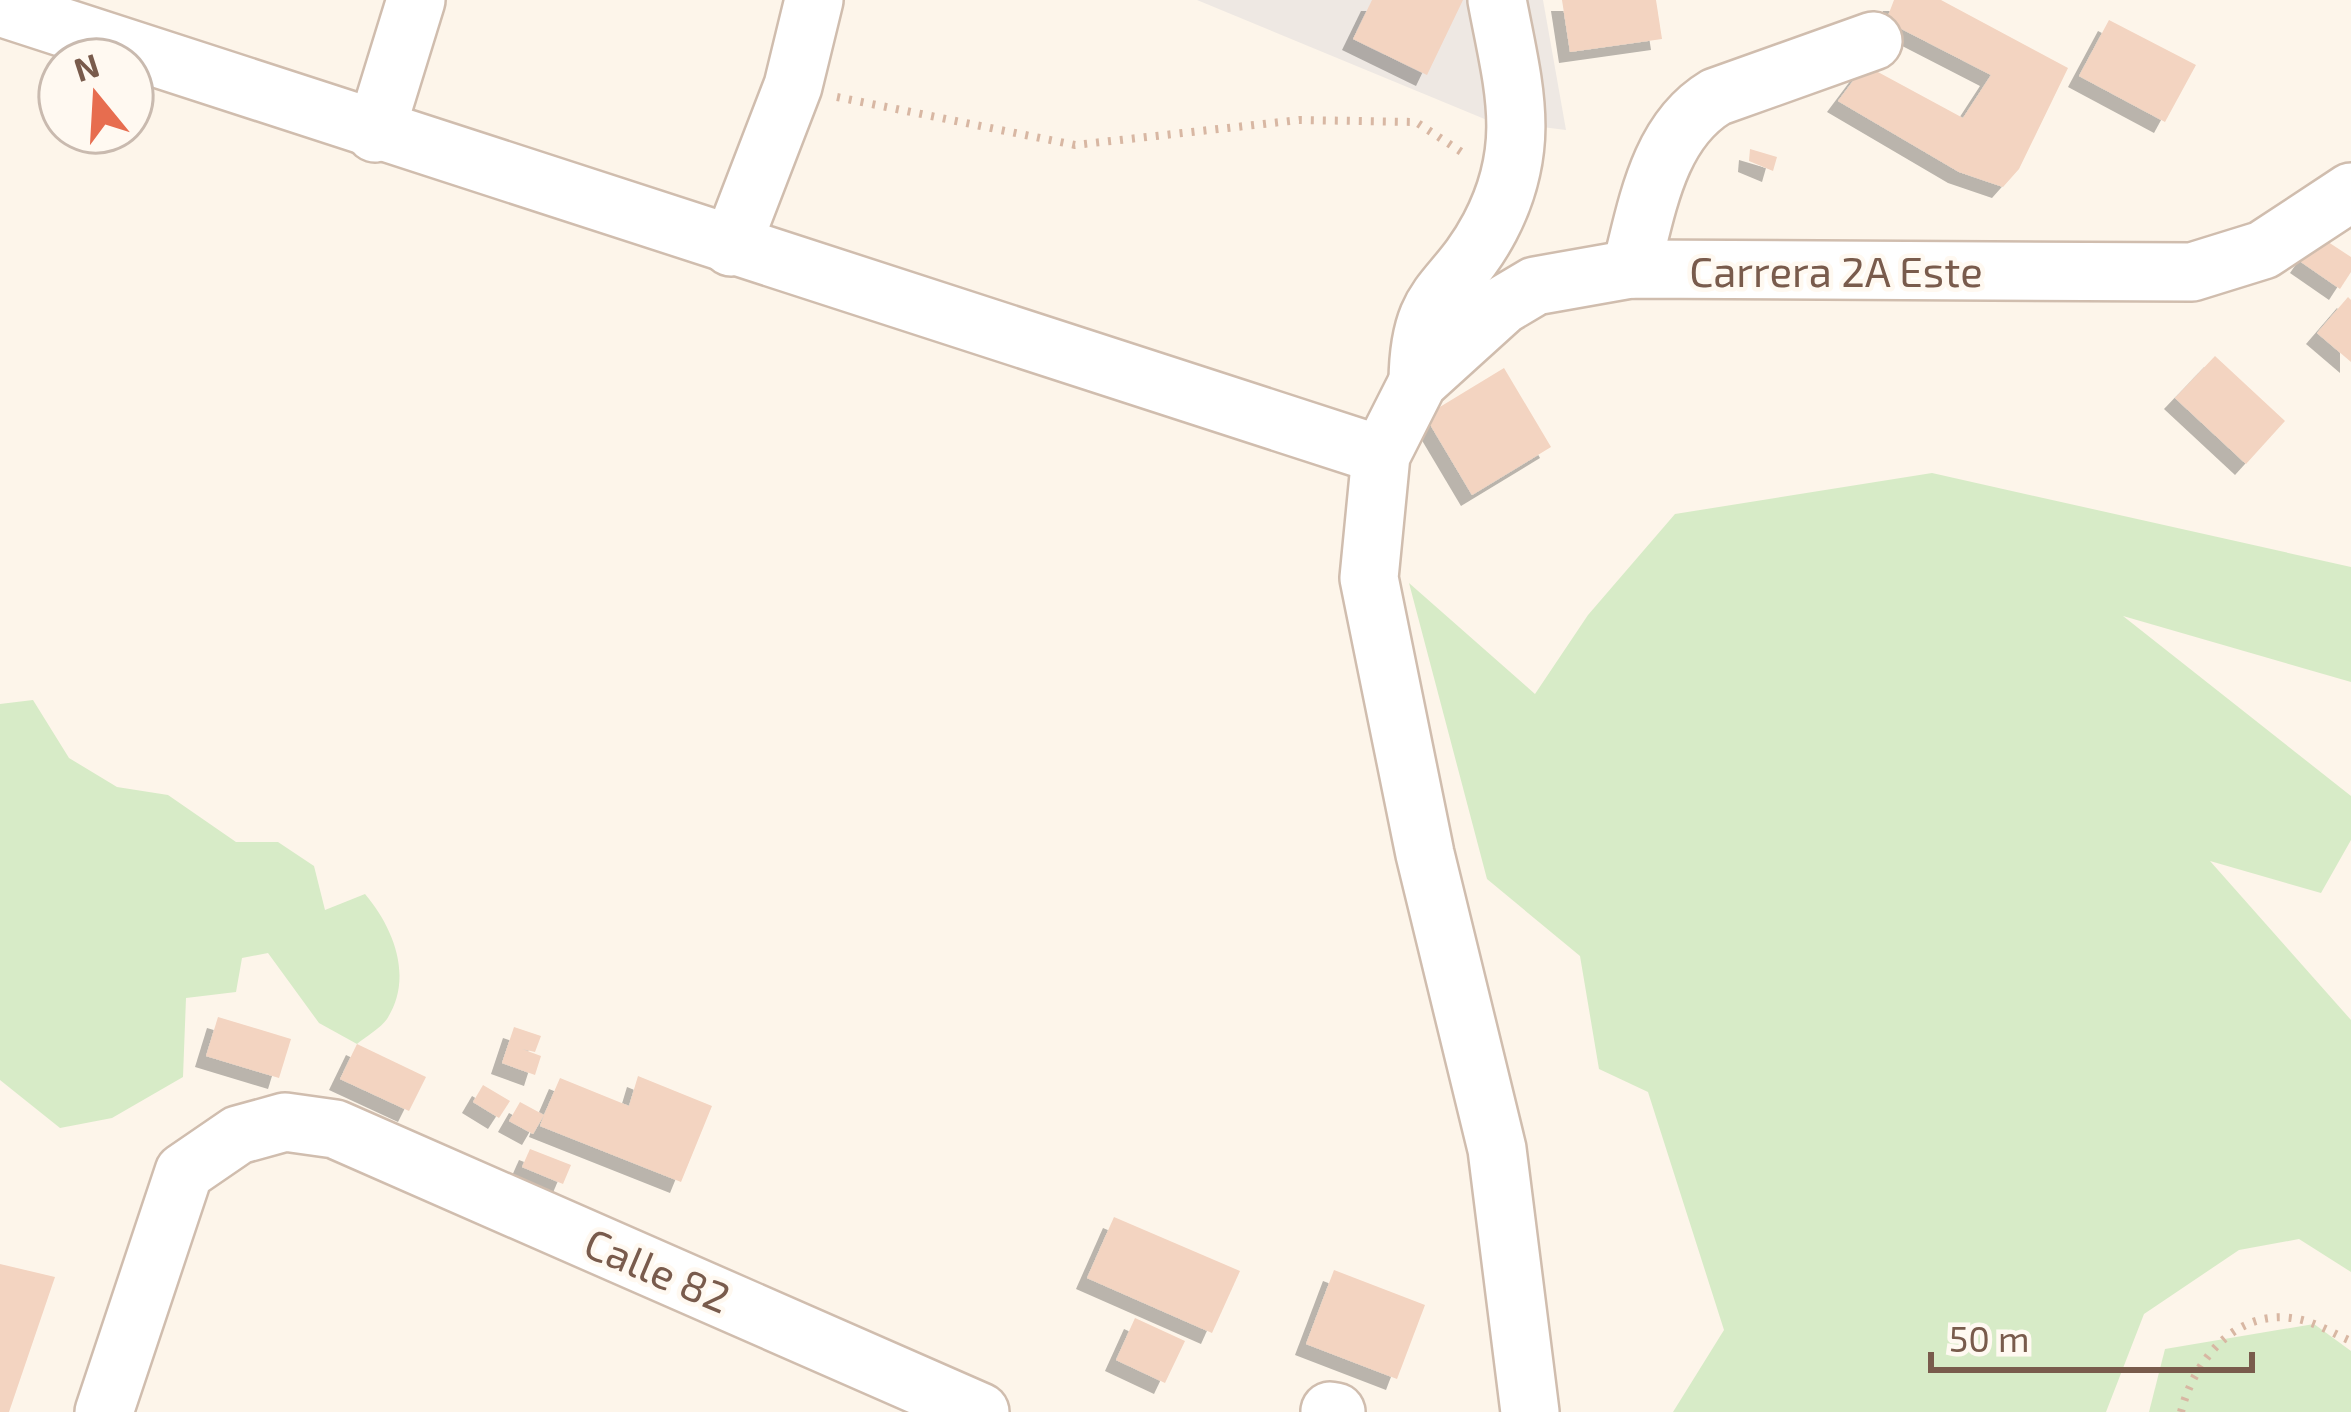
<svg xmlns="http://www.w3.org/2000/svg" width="2351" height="1412" viewBox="0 0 2351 1412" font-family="'Exo 2',sans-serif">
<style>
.industrial{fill:#eee8e3}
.green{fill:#d7ebc7}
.building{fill:#f3d4c1;filter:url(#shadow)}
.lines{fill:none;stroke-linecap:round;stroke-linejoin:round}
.minor-casing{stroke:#d0bdae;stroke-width:62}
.path{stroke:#d8b7a3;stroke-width:8;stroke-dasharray:3 9;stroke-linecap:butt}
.minor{stroke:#fff;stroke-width:57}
.labels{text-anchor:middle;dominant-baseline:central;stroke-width:9;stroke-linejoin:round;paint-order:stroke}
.street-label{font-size:42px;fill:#795b4c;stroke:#fff9f1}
</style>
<defs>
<filter id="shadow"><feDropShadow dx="-11" dy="11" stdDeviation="0" flood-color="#0004"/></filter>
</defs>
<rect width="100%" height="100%" fill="#fdf5ea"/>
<polygon class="industrial" points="1197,0 1543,0 1566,130 1487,120"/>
<g class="green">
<polygon points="1932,473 2351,567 2351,682 2123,616 2351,796 2351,840 2321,893 2210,861 2351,1020 2351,1272 2299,1239 2239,1250 2144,1314 2106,1412 1673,1412 1724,1330 1648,1092 1599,1069 1580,956 1487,879 1409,583 1535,694 1588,615 1675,514"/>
<path d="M33,700l36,58 48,29 51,8 68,47h42l36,24 11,44 40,-16c28,33 49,83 22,125 -6,9 -22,18 -30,25l-38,-21 -51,-70 -26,5 -6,34 -50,6 -3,79 -71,41 -52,10 -60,-48v-376z"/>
<polygon points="2314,1324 2351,1351 2351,1412 2149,1412 2165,1349"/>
</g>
<g class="building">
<polygon points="1372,0 1463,0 1427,75 1353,39"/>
<polygon points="1562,0 1656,0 1662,39 1570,52"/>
<polygon points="1894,0 1941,0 2068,68 2019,169 2003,187 1959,172 1838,101 1865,65 1963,118 1991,75 1886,21"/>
<polygon points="2109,20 2196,65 2165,122 2079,76"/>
<polygon points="1750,149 1777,157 1773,171 1749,161"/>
<polygon points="2319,236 2351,257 2351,272 2340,289 2301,262"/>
<polygon points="2348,297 2351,300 2351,362 2317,333"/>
<polygon points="2215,356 2285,421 2246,464 2175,398"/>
<polygon points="1504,368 1551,447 1472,495 1425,416"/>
<polygon points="218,1017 291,1039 279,1078 206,1056"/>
<polygon points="514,1027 541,1036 535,1052 522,1049 541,1056 535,1075 502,1063"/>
<polygon points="357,1044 426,1077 409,1111 340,1079"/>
<polygon points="638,1076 712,1106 681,1182 540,1126 544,1115 533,1134 509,1121 520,1102 544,1115 560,1078 629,1106"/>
<polygon points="483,1085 510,1101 499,1118 473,1102"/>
<polygon points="530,1149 571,1165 563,1184 522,1167"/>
<polygon points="1114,1217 1240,1271 1212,1333 1087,1278"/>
<polygon points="0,1264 55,1277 9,1412 0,1412"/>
<polygon points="1334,1270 1425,1305 1397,1379 1306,1344"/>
<polygon points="1135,1318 1185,1341 1165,1383 1116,1360"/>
</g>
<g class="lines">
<defs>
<g id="minor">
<polyline points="0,7 1381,455"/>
<polyline points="375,133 416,0"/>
<polyline points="731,247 793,86 814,0"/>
<path d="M1631,269c16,-61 27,-137 85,-172l157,-56"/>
<path d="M1418,382c1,-94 35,-85 72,-155 43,-82 23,-142 7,-227"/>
<polyline points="1330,1411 1336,1412"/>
<polyline points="104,1412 184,1172 238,1135 285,1122 335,1129 980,1412"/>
<polyline points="1530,1412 1497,1149 1425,854 1369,578 1381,455 1418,382 1503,305 1535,286 1631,269 2192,272 2263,250 2351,192"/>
</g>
</defs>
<use href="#minor" class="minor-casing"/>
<g class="path">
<polyline points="837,97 1075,145 1299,120 1416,122 1466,155"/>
<path d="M2181,1412c13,-52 56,-105 116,-93 18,3 37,15 54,22"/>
</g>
<use href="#minor" class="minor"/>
</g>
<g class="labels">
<g class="street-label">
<text x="1836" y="270">Carrera 2A Este</text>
<text transform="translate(658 1269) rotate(23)">Calle 82</text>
</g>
</g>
<g transform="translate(96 96) rotate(342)"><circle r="57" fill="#fff9f1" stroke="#c9baaf" stroke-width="3"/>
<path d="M0-9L21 45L0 30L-21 45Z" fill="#e76d4f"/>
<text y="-18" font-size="33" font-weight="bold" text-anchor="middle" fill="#795b4c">N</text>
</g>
<path d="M1931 1352v18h321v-18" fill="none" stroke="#795b4c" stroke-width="6"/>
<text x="1949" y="1352" font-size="36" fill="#795b4c" stroke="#fff9f1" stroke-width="9" paint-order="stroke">50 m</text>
</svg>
